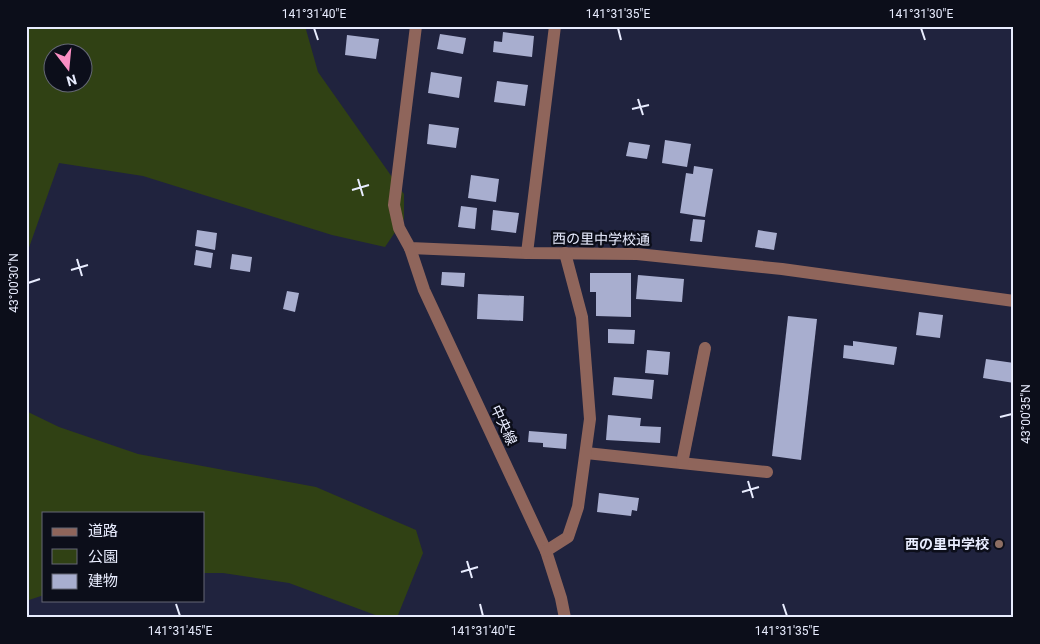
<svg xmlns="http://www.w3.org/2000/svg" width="1040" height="644" viewBox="0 0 1040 644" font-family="Roboto,'Noto Sans JP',sans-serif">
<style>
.green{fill:#304114;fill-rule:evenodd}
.building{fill:#a8aecf}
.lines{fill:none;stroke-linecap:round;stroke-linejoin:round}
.minor{stroke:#8f655b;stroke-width:12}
.ticks{fill:none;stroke:#e8ecfe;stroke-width:2}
.education-dot{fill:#8d6e63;stroke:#0c0e1a;stroke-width:2}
.labels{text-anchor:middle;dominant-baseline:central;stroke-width:5;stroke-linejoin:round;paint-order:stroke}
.street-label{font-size:14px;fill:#e8ecfe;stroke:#0c0e1a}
.poi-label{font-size:14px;font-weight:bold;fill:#e8ecfe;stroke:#0c0e1a;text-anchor:end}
.neatline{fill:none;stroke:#e8ecfe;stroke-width:2}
.ticks-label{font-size:12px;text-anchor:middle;fill:#e8ecfe}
</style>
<rect width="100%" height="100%" fill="#20233e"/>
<g class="green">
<path d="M26,26h279l13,46 86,122v25l-19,28 -53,-12 -189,-59 -84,-13 -33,93zM52,52h30v30h-30z"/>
<polygon points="26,411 59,427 138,454 316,487 416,530 423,553 398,615 378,616 289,583 223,573 204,573 204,513 44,513 44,595 26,601"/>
</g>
<g class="building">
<polygon points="503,32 534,36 532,57 493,52 494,41 502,42"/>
<polygon points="440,34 466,38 463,54 437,49"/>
<polygon points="347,35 379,39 376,59 345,55"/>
<polygon points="431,72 462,77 459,98 428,93"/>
<polygon points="497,81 528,85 525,106 494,102"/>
<polygon points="429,124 459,128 456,148 427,144"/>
<polygon points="665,140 691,144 687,167 662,163"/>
<polygon points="629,142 650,145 647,159 626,156"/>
<polygon points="694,166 713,169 705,217 680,213 686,173 693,174"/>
<polygon points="471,175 499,179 496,202 468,198"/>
<polygon points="461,206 477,208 475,229 458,227"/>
<polygon points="493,210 519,213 516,233 491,230"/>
<polygon points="693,219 705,220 702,242 690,241"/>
<polygon points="197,230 217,233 215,250 195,246"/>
<polygon points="758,230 777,233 774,250 755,247"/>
<polygon points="196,250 213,253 211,268 194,265"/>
<polygon points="232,254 252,257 250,272 230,269"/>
<polygon points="442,272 465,273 464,287 441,285"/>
<polygon points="590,273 631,273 631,317 596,316 596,292 590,292"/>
<polygon points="638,275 684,279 682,302 636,299"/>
<polygon points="287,291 299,293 295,312 283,309"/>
<polygon points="478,294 524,296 523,321 477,319"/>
<polygon points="919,312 943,315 940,338 916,335"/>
<polygon points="788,316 817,319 801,460 772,456"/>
<polygon points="608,329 635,330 634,344 608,343"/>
<polygon points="853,341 897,347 894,365 843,358 844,345 853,346"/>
<polygon points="647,350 670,352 668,375 645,373"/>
<polygon points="986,359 1014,363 1014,383 983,378"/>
<polygon points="614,377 654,380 652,399 612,395"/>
<polygon points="608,415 641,418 640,426 661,427 660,443 606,440"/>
<polygon points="529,431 567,434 566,449 543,447 543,443 528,442"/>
<polygon points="599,493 639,498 637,511 632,510 631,516 597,512"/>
</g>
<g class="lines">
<g class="minor">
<polyline points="416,26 394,205 399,228 410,248 527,253 637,254 782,269 1014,301"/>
<polyline points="410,248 424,290 546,551 561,598 565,618"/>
<polyline points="527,253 555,26"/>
<polyline points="586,453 767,472"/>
<polyline points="682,463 705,348"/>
<polyline points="546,551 568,537 578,507 590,419 582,317 565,253"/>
</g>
</g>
<path class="ticks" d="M314,28l4,12M618,28l3,12M921,28l4,12M638,99l5,16M632,109l17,-4M358,179l5,17M352,190l17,-5M77,259l5,17M71,270l17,-5M28,283l12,-4M1000,417l12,-3M748,481l5,17M742,492l17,-5M467,561l5,17M461,572l17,-5M176,604l4,12M480,604l3,12M783,604l4,12"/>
<circle class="education-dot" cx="999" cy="544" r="5"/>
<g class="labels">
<g class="street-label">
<text transform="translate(601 239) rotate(1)">西の里中学校通</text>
<text transform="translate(504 425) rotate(65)">中央線</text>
</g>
<g class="poi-label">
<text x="989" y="544">西の里中学校</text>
</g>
</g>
<rect width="1040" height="644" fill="none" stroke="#0c0e1a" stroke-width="55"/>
<rect x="42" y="512" width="162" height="90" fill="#0c0e1a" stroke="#646775"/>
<rect x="52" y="528" width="25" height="8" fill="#8f655b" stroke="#646775"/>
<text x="88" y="536" font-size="15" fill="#e8ecfe">道路</text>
<rect x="52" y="549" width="25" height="15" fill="#304114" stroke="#646775"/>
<text x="88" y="562" font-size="15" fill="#e8ecfe">公園</text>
<rect x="52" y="574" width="25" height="15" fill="#a8aecf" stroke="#646775"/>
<text x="88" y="586" font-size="15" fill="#e8ecfe">建物</text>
<g transform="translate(68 68) rotate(164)"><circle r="24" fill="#0c0e1a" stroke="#646775"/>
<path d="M0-4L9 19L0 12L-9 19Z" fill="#fb8fc4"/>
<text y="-8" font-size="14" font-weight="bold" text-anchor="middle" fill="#e8ecfe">N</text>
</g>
<rect x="28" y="28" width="984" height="588" class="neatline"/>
<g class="ticks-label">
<text x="314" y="18">141°31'40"E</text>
<text x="618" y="18">141°31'35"E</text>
<text x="921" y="18">141°31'30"E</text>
<text transform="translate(14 283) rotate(-90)" y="4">43°00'30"N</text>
<text transform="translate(1026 414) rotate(-90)" y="4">43°00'35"N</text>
<text x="180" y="635">141°31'45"E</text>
<text x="483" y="635">141°31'40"E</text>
<text x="787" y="635">141°31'35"E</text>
</g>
</svg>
